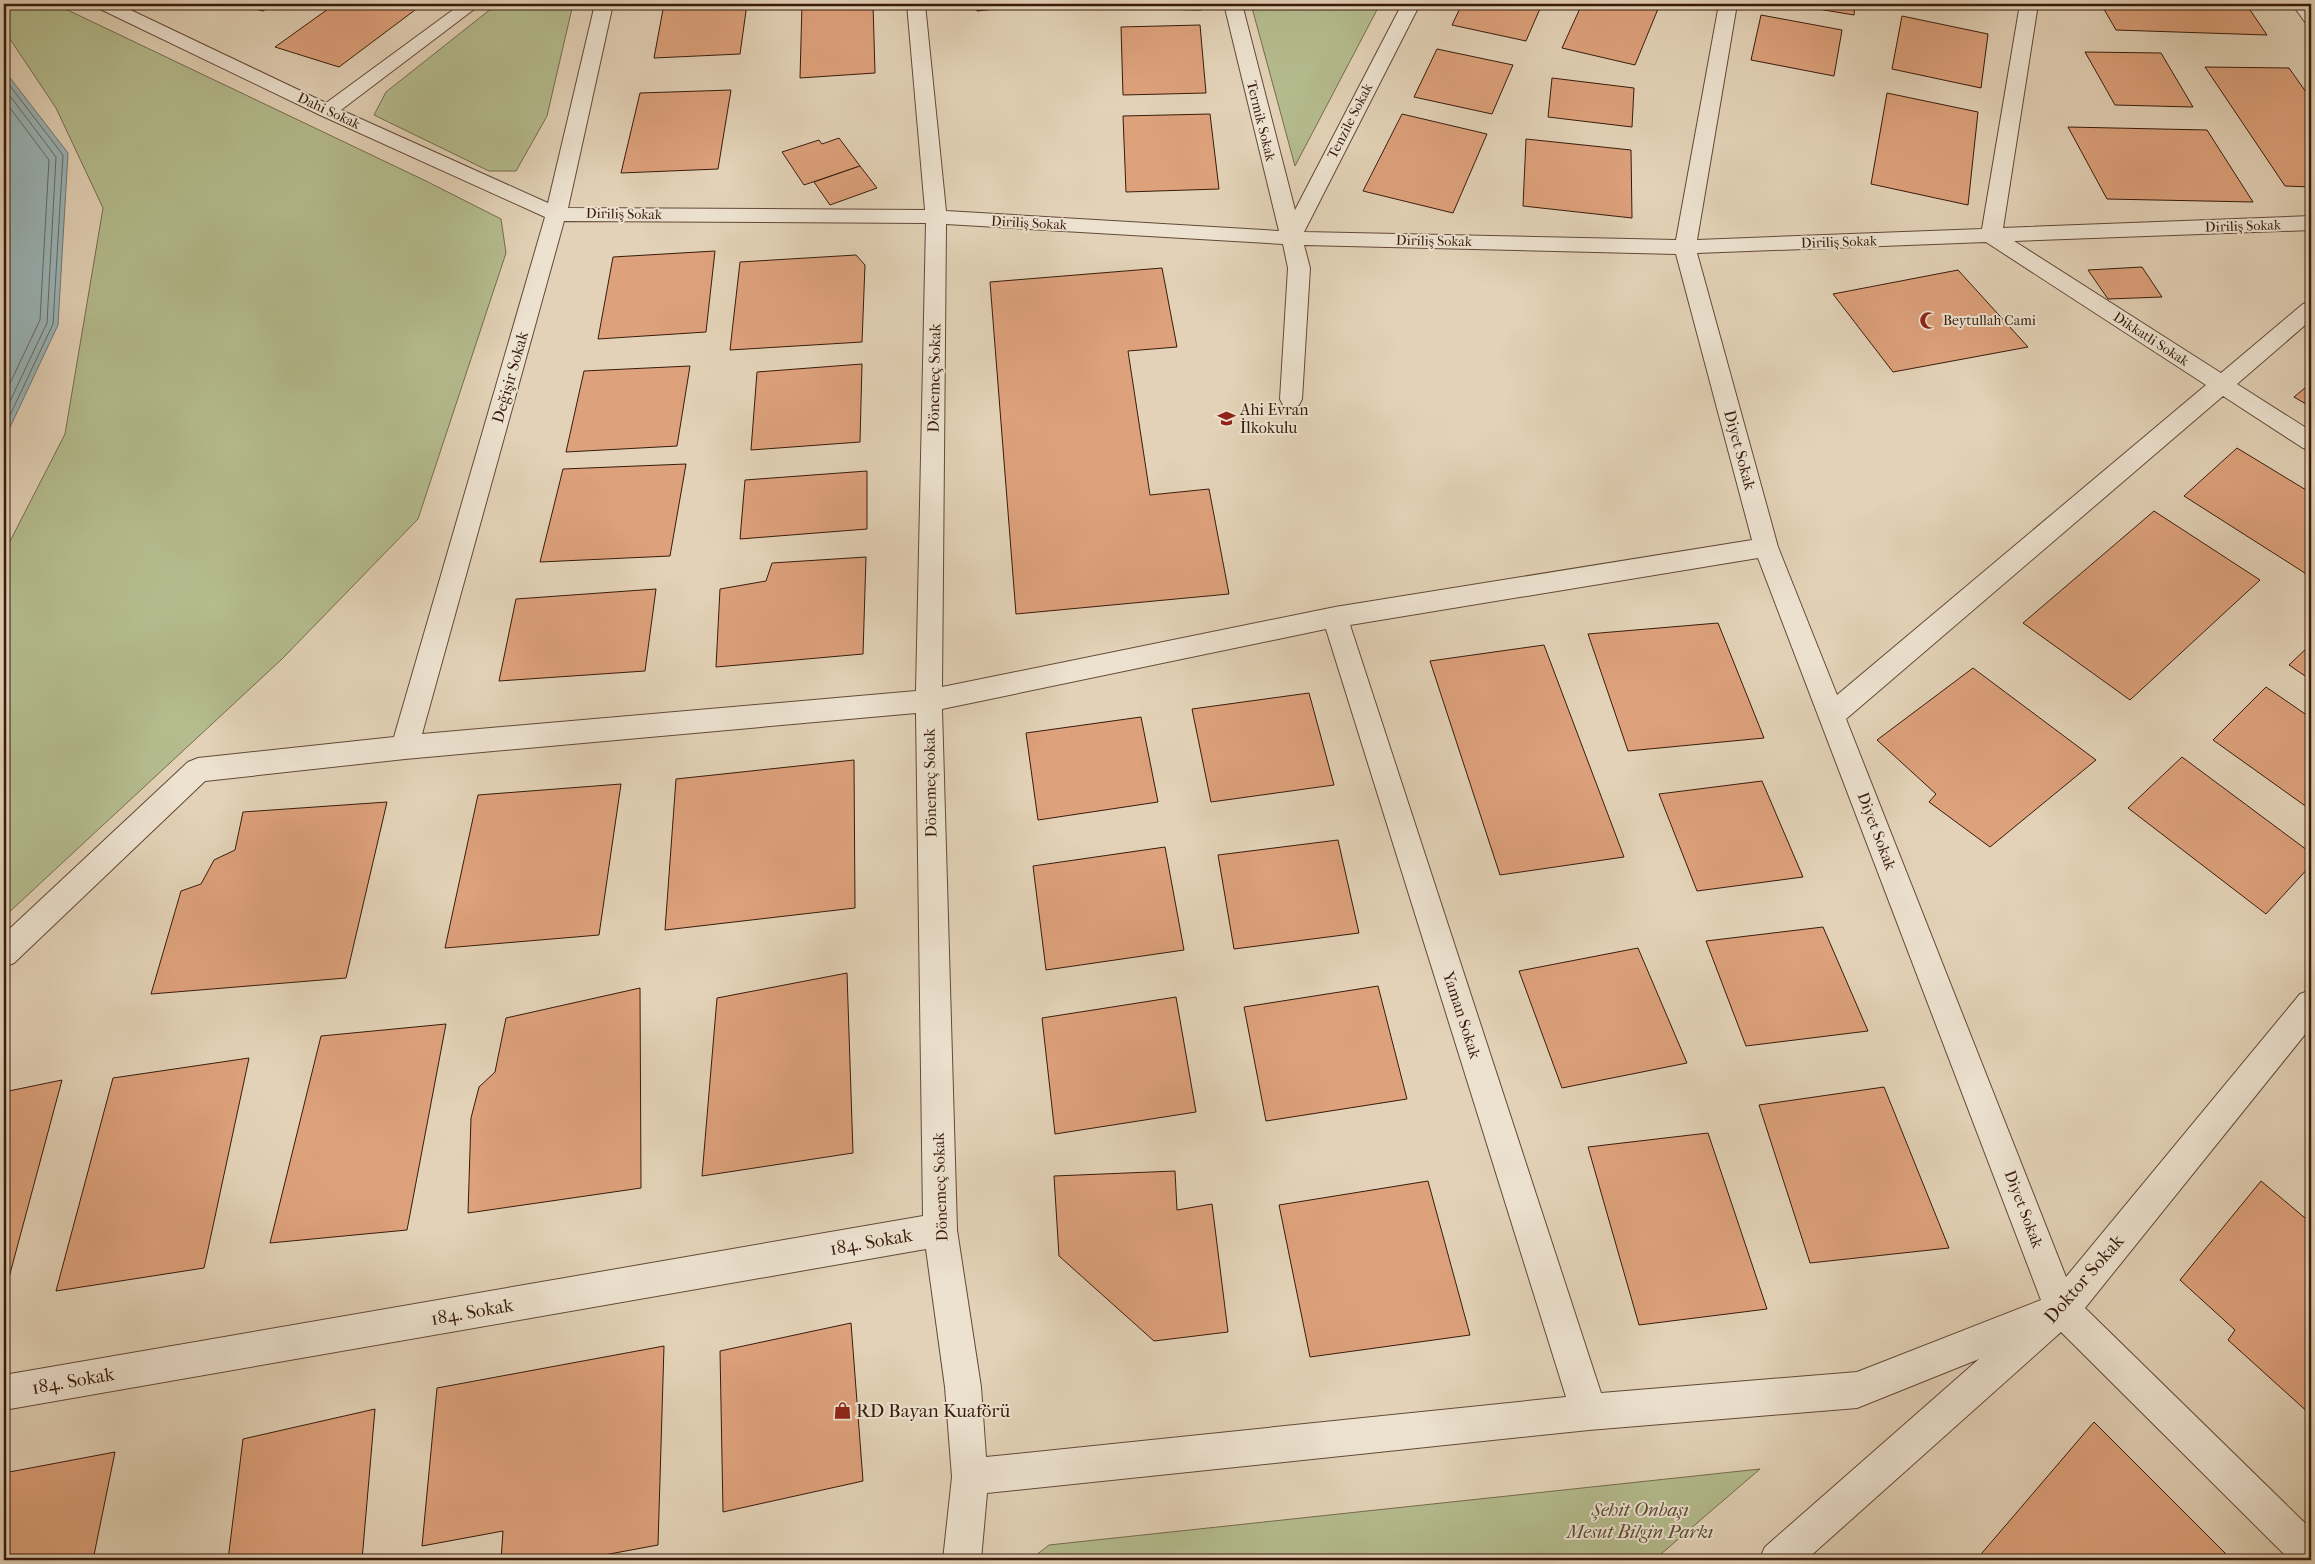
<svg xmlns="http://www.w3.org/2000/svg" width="2315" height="1564" viewBox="0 0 2315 1564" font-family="'IM FELL French Canon',serif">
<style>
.green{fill:#b4bc8e;stroke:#766c4d}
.water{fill:#99b5b9;stroke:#727774}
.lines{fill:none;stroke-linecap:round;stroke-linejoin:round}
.shore{stroke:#686862;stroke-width:1}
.building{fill:#dda17b;stroke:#381b0c}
.minor-casing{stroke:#634937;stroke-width:2}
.minor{fill:#ede2d0;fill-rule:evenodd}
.labels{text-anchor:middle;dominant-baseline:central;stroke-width:4;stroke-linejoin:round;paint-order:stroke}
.far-street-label{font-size:14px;fill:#381b0c;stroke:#ede2d0}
.far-poi-label{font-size:14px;fill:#381b0c;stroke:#ede2d0;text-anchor:start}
.street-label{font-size:16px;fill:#381b0c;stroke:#ede2d0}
.poi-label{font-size:16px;fill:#381b0c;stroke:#ede2d0;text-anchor:start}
.near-street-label{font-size:19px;fill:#381b0c;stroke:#ede2d0}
.near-poi-label{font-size:19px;fill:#381b0c;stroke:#ede2d0;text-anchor:start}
.near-park-label{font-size:19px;font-style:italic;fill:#5d4b33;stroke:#ede2d0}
</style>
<rect width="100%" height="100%" fill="#e3d2b7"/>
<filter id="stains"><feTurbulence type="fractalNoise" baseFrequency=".004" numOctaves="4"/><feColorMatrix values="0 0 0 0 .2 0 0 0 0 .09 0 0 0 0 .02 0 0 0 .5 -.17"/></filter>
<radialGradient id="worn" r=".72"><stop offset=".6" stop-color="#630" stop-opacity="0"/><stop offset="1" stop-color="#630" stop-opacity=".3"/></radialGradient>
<g class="green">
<polygon points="21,4 55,4 426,181 501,219 506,253 418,519 282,659 4,917 4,553 65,434 103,208 56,108 4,30 4,13"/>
<polygon points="497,4 573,4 547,116 516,171 489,171 374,115 386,92"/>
<polygon points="1251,4 1380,4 1295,166"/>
<polygon points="1760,1469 1654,1560 1030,1560 1049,1545"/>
</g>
<polygon class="water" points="4,70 68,153 58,325 4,440"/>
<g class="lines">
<g class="shore">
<polyline points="4,78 63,155 53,324 4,428"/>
<polyline points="4,88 56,157 47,323 4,414"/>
<polyline points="4,100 49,160 40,320 4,396"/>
</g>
</g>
<g class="building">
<polygon points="236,4 273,4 263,11"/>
<polygon points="335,4 423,4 339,67 275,47"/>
<polygon points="664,4 747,4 740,54 654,58"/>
<polygon points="802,4 873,4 875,73 800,78"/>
<polygon points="976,4 1041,4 977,11"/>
<polygon points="1103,4 1200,4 1201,10 1103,8"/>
<polygon points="1462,4 1542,4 1526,41 1452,25"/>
<polygon points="1582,4 1660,4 1635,65 1562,48"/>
<polygon points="1788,4 1855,4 1854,15"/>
<polygon points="2101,4 2246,4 2267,35 2116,30"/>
<polygon points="1761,15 1842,30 1834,76 1751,60"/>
<polygon points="1902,16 1988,34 1981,88 1892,69"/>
<polygon points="1200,25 1206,93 1123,95 1121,27"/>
<polygon points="1437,49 1513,65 1492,114 1414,97"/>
<polygon points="2085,52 2161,53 2193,107 2115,105"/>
<polygon points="2205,67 2289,68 2311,99 2311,187 2285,186"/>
<polygon points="1552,78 1634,88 1632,127 1548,117"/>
<polygon points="731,90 718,169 621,173 640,93"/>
<polygon points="1887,93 1978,112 1968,205 1871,184"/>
<polygon points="1210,114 1219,189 1126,192 1123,116"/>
<polygon points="1402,114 1487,134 1453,213 1363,191"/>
<polygon points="2068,127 2207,130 2253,202 2107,199"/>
<polygon points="839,138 860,166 804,185 782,152 819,140 822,144"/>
<polygon points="1526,139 1631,150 1632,218 1523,206"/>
<polygon points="860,166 877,188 830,205 814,182"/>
<polygon points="715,251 706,332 598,339 613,257"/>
<polygon points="856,255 865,265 862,342 730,350 740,262"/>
<polygon points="2142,267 2162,297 2108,299 2088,270"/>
<polygon points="1162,268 1177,347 1128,351 1150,495 1209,489 1229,594 1016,614 990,282"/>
<polygon points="1958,270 2028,347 1893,372 1833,294"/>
<polygon points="862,364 860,442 751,450 757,372"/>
<polygon points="690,366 677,446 566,452 584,371"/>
<polygon points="2311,383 2311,407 2294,397"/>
<polygon points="2237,448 2311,493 2311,572 2308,575 2184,496"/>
<polygon points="686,464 670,556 540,562 563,469"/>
<polygon points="867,471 867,529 740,539 745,480"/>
<polygon points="2154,511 2260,580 2130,700 2023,623"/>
<polygon points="866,557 863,654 716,667 720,589 766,581 772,563"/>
<polygon points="656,589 645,671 499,681 516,599"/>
<polygon points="1718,623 1764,738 1628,751 1588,634"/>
<polygon points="2311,644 2311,680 2289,665"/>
<polygon points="1544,645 1624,857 1500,875 1430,661"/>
<polygon points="1973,668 2096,760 1990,847 1929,802 1936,794 1877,740"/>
<polygon points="2266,687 2311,718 2311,810 2213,740"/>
<polygon points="1309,693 1334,785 1211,802 1192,709"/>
<polygon points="1141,717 1158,802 1038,820 1026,733"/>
<polygon points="2182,757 2311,853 2311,865 2266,914 2128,808"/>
<polygon points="854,760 855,908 665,930 676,779"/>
<polygon points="1762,781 1803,877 1697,891 1659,794"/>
<polygon points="621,784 599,935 445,948 478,795"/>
<polygon points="387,802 346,978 151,994 181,891 201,884 214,860 235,850 243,812"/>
<polygon points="1338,840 1359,933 1234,949 1218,855"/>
<polygon points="1165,847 1184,950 1046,970 1033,866"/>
<polygon points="1823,927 1868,1031 1746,1046 1706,941"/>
<polygon points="1638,948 1687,1063 1562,1088 1519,971"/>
<polygon points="847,973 853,1153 702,1176 717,998"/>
<polygon points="1378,986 1407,1099 1266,1121 1244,1007"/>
<polygon points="640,988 641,1188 468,1213 471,1118 479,1087 495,1072 506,1018"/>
<polygon points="1176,997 1196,1112 1055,1134 1042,1018"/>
<polygon points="446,1024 407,1230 270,1243 321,1036"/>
<polygon points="249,1058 204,1268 56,1291 113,1078"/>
<polygon points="62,1080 4,1296 4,1092"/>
<polygon points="1884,1087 1949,1248 1810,1263 1759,1105"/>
<polygon points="1708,1133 1767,1309 1639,1325 1588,1147"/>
<polygon points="1175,1171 1177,1210 1212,1204 1228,1332 1154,1341 1059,1256 1054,1176"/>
<polygon points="1428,1181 1470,1335 1310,1357 1279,1205"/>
<polygon points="2261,1181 2311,1223 2311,1415 2228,1340 2235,1330 2180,1280"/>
<polygon points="851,1323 863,1481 723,1512 720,1351"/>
<polygon points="664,1346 658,1545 577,1560 501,1560 503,1531 422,1546 437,1388"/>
<polygon points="375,1409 362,1560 228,1560 243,1439"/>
<polygon points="2094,1422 2232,1560 1976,1560"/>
<polygon points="115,1452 93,1560 4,1560 4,1473"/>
</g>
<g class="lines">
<defs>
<g id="minor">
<path d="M95,4h23l208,99 135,-99h20l-140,106 207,93 47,-199h18l-45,204 357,2 -18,-206h18l21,207 333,20 -55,-227h18l53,206 107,-206h18l-116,228 372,8 43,-236h18l-40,236 285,-11 38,-225h18l-35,224 308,-12v14l-297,11 207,132 82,-69 8,-2v18l-74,64 74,47v19l-8,-2 -80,-52 -377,323 220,558 234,-283 11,-4v37l-226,281 226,221v31h-21l-229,-228 -255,228h-47l6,-13 214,-188 -122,49 -268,22 -602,63 -6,67h-38l9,-83 -7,-90 -19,-138 -922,161v-35l919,-159 -7,-503 -511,46 -200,22 -191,182 -10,4v-33l184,-172 10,-4 196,-21 151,-520 -225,-102 -222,-107zM564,221l362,2 -10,468 -494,43zM946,224l337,20 5,24 -8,131 3,6 8,2 8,-2 3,-6 8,-131 -6,-23 372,9 76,286 -417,67 -393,80zM1986,242l220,143 -369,310 -59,-148 -81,-294zM1758,558l283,742 -184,72 -256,21 -251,-768zM1326,629l240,768 -580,60 -5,-70 -24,-157 -15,-521z"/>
<polygon points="2292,4 2310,4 2311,23 2305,22"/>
</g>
</defs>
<use href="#minor" class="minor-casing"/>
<use href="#minor" class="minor"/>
</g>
<defs>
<symbol id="mosque-bare" viewBox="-9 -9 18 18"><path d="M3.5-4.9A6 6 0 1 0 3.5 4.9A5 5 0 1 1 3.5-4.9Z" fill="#8f2418" stroke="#ede2d0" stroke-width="2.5" paint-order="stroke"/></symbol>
<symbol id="school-bare" viewBox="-9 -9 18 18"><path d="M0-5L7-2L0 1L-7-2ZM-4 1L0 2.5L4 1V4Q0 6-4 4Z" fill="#8f2418" stroke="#ede2d0" stroke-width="2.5" paint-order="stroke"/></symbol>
<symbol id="shop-bare" viewBox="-9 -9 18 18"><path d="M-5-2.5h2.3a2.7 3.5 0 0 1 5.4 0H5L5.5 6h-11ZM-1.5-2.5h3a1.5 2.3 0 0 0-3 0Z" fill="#8f2418" stroke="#ede2d0" stroke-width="2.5" paint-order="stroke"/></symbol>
</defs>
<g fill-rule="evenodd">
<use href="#mosque-bare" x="1916" y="308" width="25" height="25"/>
<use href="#school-bare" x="1214" y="406" width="25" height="25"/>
<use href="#shop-bare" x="830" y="1398" width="25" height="25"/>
</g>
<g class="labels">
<g class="far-street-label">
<text transform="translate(329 111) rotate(25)">Dahi Sokak</text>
<text transform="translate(1261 121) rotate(76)">Termik Sokak</text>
<text transform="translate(1350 121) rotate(-63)">Tenzile Sokak</text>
<text transform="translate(624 214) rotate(1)">Diriliş Sokak</text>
<text transform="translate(1029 223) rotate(3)">Diriliş Sokak</text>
<text transform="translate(2243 226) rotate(-2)">Diriliş Sokak</text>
<text transform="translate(1434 241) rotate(1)">Diriliş Sokak</text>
<text transform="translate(1839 242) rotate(-2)">Diriliş Sokak</text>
<text transform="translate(2151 339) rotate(33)">Dikkatli Sokak</text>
</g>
<g class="far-poi-label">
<text x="1943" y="320">Beytullah Cami</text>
</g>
<g class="street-label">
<text transform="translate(510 377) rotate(-74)">Değişir Sokak</text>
<text transform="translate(934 378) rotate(-89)">Dönemeç Sokak</text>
<text transform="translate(1740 450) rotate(75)">Diyet Sokak</text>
<text transform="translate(930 783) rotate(-91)">Dönemeç Sokak</text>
<text transform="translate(1877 831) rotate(69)">Diyet Sokak</text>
<text transform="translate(1462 1015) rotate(72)">Yaman Sokak</text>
<text transform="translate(940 1187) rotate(-92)">Dönemeç Sokak</text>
<text transform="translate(2024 1209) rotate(69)">Diyet Sokak</text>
</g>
<g class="poi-label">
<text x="1240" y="409">Ahi Evran<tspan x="1240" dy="18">İlkokulu</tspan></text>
</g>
<g class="near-street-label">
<text transform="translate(871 1242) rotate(-10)">184. Sokak</text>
<text transform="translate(2084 1279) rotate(-49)">Doktor Sokak</text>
<text transform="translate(472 1312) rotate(-10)">184. Sokak</text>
<text transform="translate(73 1381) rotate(-10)">184. Sokak</text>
</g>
<g class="near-poi-label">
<text x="856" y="1411">RD Bayan Kuaförü</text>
</g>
<g class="near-park-label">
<text x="1640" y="1510">Şehit Onbaşı<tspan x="1640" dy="22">Mesut Bilgin Parkı</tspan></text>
</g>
</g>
<rect width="2315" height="1564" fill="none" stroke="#e3d2b7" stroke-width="20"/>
<rect x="5" y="5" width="2305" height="1554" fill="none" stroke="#381b0c" stroke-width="2.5"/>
<rect x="10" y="10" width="2295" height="1544" fill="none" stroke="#381b0c"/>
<rect width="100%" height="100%" filter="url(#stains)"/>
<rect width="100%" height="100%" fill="url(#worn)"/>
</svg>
